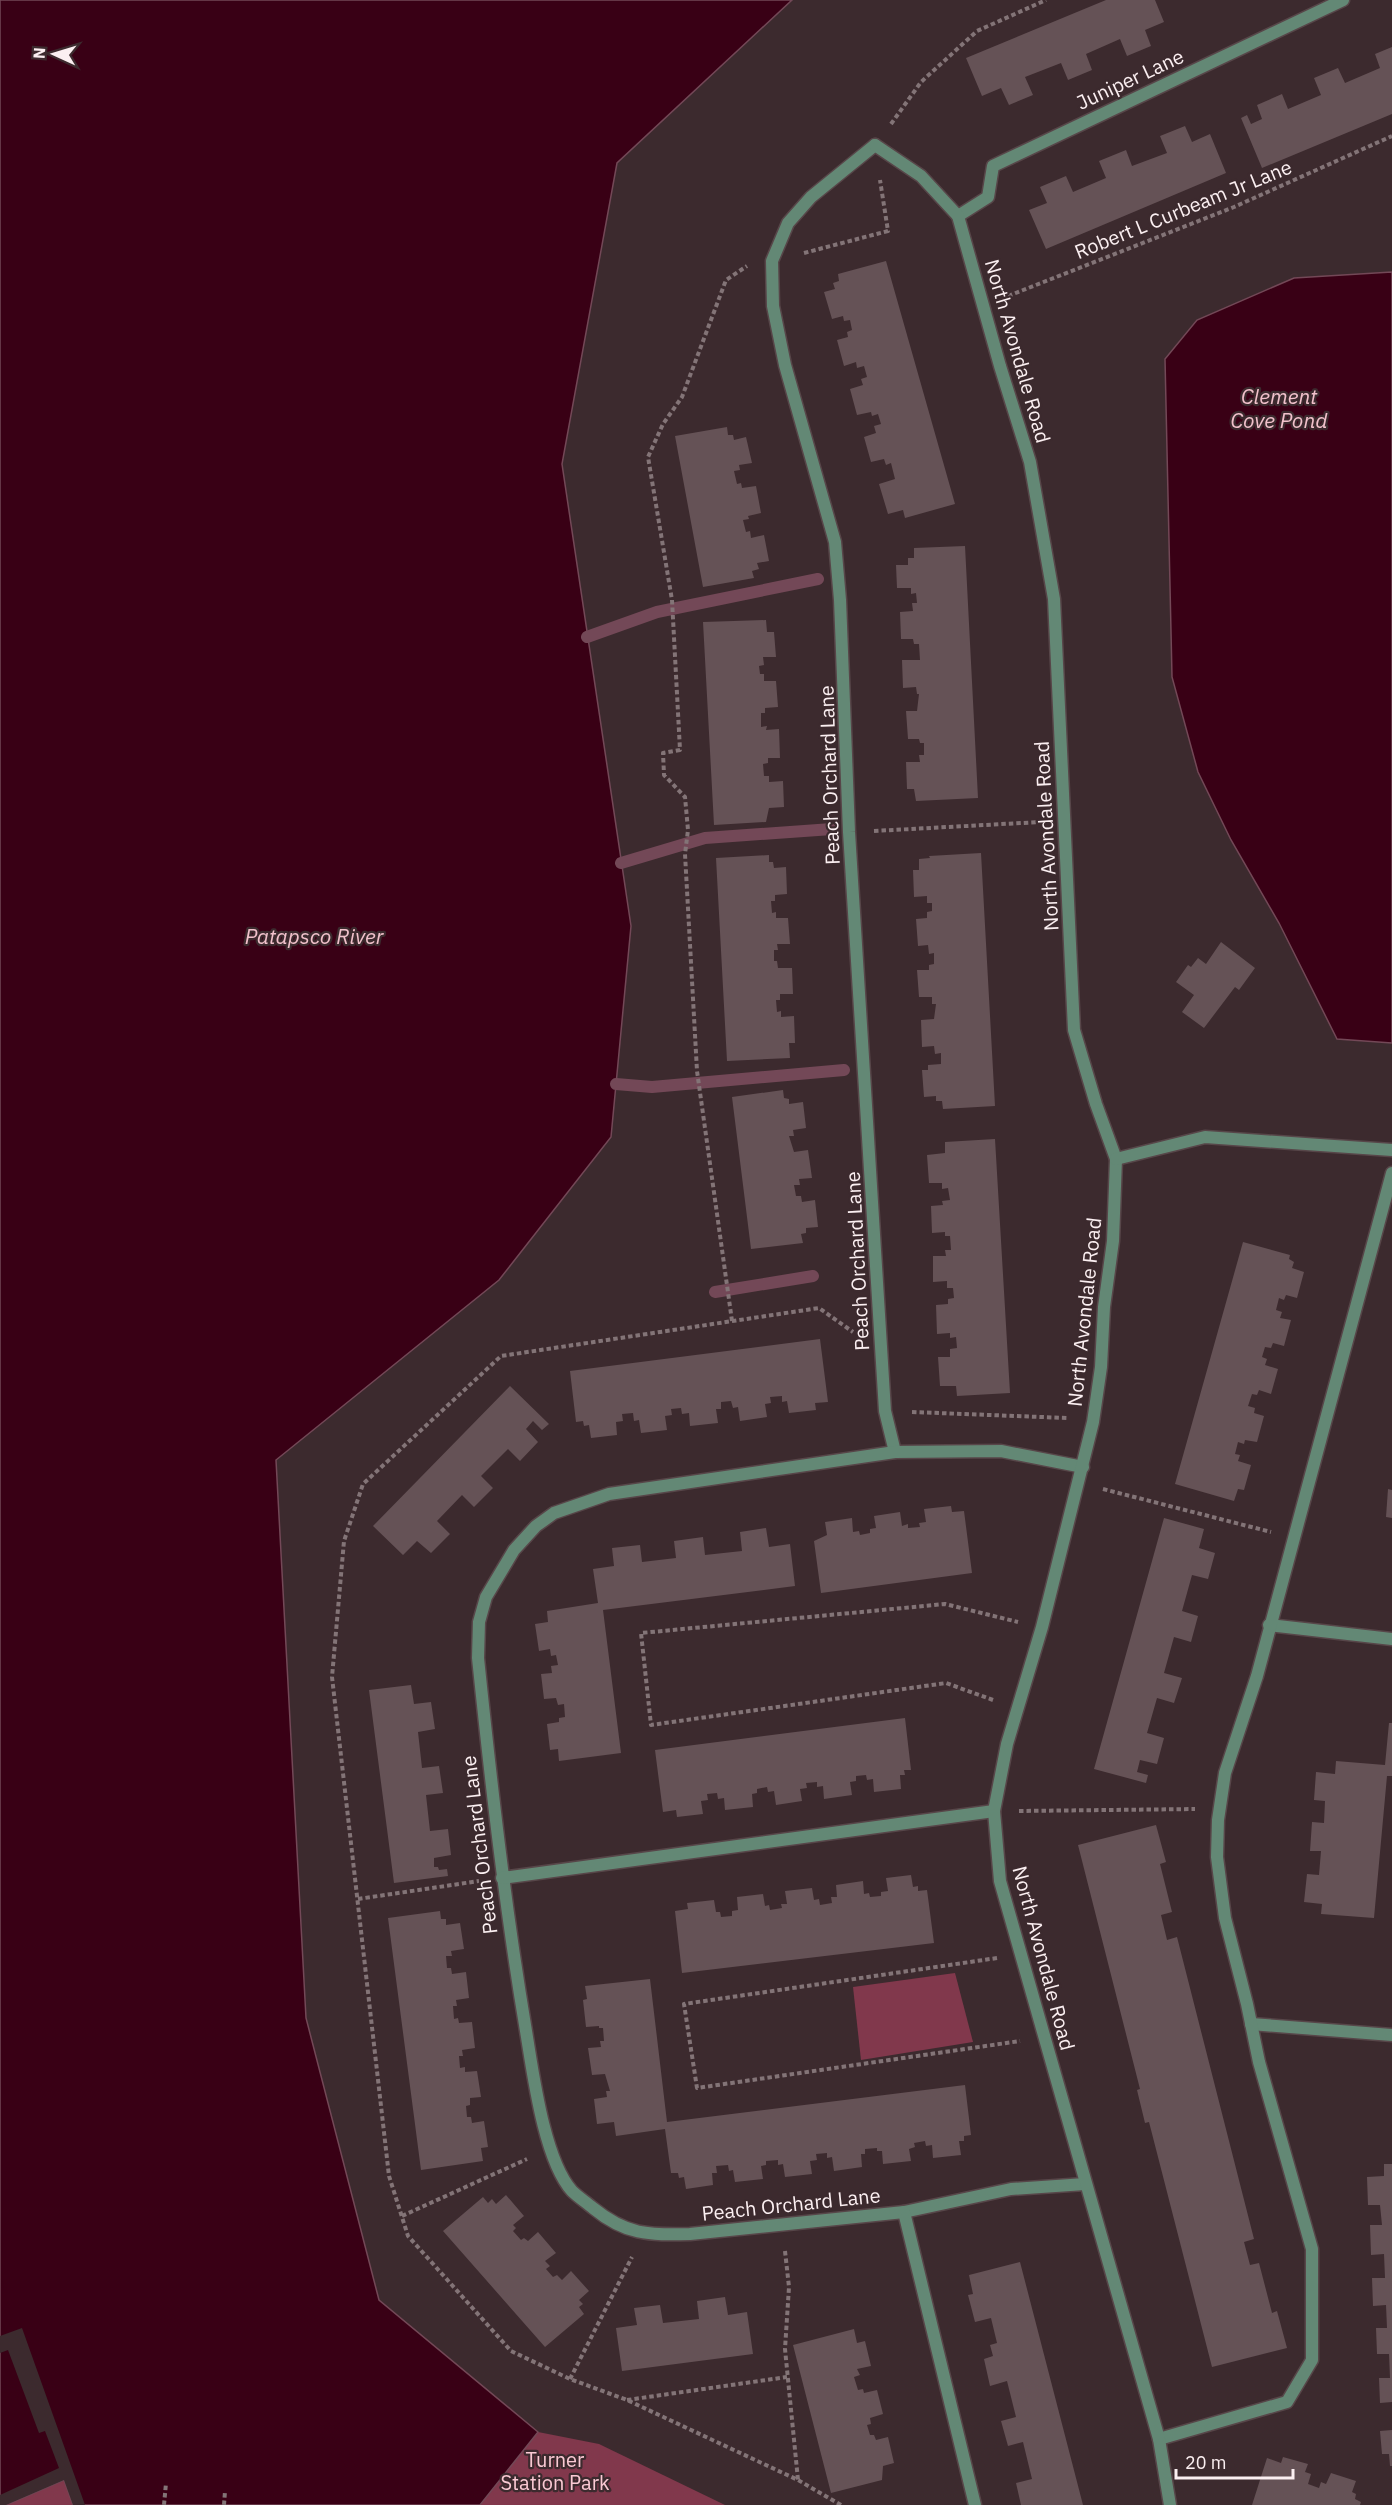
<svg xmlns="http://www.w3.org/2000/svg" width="1392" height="2505" viewBox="0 0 1392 2505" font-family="'IBM Plex Sans',sans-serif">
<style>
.green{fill:#81384c}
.water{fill:#390015;stroke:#734857;stroke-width:1.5}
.pier{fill:#3c2a2e}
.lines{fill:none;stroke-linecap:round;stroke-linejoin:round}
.stream{stroke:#734857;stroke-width:12}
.building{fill:#655256}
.lane-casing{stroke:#574649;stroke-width:15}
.street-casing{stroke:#574649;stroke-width:15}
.path{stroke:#837477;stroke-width:4;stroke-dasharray:4.5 3;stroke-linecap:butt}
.lane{stroke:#638875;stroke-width:12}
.street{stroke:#638875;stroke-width:12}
.labels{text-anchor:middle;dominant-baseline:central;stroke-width:4.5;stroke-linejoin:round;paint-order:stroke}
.street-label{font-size:20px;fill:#fbeff1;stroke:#3c2a2e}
.park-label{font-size:20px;fill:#fac9d3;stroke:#3c2a2e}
.water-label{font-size:21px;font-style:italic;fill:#f1c1cb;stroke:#3c2a2e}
</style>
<rect width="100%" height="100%" fill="#3c2a2e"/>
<g class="green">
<polygon points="955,1973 973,2042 861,2060 853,1987"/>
<polygon points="538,2432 599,2444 725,2505 480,2505"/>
<polygon points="65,2480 73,2505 6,2505"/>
</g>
<g class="water">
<polygon points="0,0 792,0 617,163 562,464 631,926 611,1137 499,1280 276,1460 306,2018 379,2300 538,2432 480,2505 73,2505 64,2480 6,2505 0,2505"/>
<polygon points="1392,272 1392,1043 1337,1039 1279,923 1231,840 1198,772 1172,677 1165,359 1197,320 1294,278"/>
</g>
<polygon class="pier" points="22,2328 85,2505 73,2505 64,2480 6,2505 0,2505 0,2495 59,2468 45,2431 39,2433 8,2350 0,2353 0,2336"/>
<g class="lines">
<g class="stream">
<polyline points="587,637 657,612 818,579"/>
<polyline points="621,863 705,838 832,829"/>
<polyline points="616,1084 652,1087 844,1070"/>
<polyline points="715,1292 813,1276"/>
</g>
</g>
<g class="building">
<polygon points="1106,0 1155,0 1164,22 1145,30 1151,46 1127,56 1120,39 1086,54 1092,70 1068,80 1061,63 1025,77 1033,95 1009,105 1001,88 982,96 966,58"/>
<polygon points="1392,47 1392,114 1262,168 1241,118 1247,115 1251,124 1262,119 1257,105 1282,94 1288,109 1321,95 1314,78 1338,68 1345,83 1380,68 1375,54"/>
<polygon points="1185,126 1192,142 1210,134 1226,173 1046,249 1029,210 1047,203 1040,187 1066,176 1073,192 1106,178 1099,161 1126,150 1132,166 1167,153 1160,136"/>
<polygon points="886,261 955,504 905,518 903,510 888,514 879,484 895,479 891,463 886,465 884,459 871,462 864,437 876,433 874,426 881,424 878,414 872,416 871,412 857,415 850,389 863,385 861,379 867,377 864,366 857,368 856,362 844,366 837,340 848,337 847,332 852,330 850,320 844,321 843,316 832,319 824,292 835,289 833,283 839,281 838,274"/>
<polygon points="727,427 728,435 733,435 734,440 746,437 752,463 739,465 740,470 734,471 737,484 741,483 742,488 756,486 761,513 748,516 749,519 743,520 746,532 750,531 751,538 764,535 769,561 757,563 759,569 752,571 754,578 703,587 675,436"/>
<polygon points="965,546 978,798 916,801 914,789 907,789 906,762 920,762 919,755 924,755 924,743 920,743 919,739 908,739 906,711 917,711 919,694 917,694 916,687 903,688 902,660 920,660 919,644 914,644 913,639 901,639 900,612 913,611 912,603 917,603 916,593 911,594 911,588 897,588 896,565 908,565 908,558 914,558 914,548"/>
<polygon points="766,620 767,632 774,632 776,657 763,657 764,665 759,666 760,674 764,674 764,681 776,681 778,707 765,708 765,713 761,713 761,727 767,726 766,730 779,729 780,758 768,758 768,763 763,764 764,776 769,776 769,782 783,781 784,807 769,808 766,822 714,825 703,622"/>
<polygon points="981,853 995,1106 943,1109 942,1101 936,1101 936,1096 924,1097 922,1070 928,1070 928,1065 941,1064 941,1053 935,1054 934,1046 922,1047 921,1020 934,1019 936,1004 932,1004 932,997 919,997 917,970 929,970 929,965 934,964 934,953 929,954 928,945 918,946 916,919 927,918 927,912 932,911 932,903 927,903 927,896 914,897 913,870 919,870 919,859 930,858 929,856"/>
<polygon points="769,855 769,862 773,862 774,868 786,867 787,894 775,895 775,901 771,901 772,913 776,912 776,918 788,918 790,944 777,944 778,950 774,950 774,961 777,961 778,968 792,968 793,994 780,994 780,1000 776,1000 777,1012 781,1011 781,1017 794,1016 795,1043 789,1043 790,1058 727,1061 716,858"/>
<polygon points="1221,942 1255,968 1239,990 1235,987 1204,1028 1182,1012 1194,995 1176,982 1188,965 1191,967 1198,958 1206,964"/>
<polygon points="783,1090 784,1098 789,1099 789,1104 803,1102 806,1128 793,1130 794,1136 789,1136 794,1152 808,1150 812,1178 799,1179 800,1185 794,1185 796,1196 801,1196 802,1202 815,1200 818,1227 806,1228 806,1233 801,1234 803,1243 751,1249 732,1097"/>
<polygon points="995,1139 1010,1393 957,1396 956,1386 940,1386 938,1357 950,1357 950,1349 957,1348 956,1337 950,1338 950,1333 937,1334 936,1305 948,1304 948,1299 954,1298 953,1288 947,1288 947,1281 933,1282 933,1256 946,1256 945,1250 951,1250 950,1236 945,1236 945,1232 932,1233 931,1206 943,1205 942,1201 950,1200 948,1188 942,1189 942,1183 929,1183 927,1155 945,1153 945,1142"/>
<polygon points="1243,1242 1290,1255 1289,1259 1294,1262 1292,1268 1304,1272 1297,1298 1286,1295 1284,1300 1279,1298 1276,1310 1282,1312 1280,1318 1291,1320 1284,1346 1273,1343 1271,1348 1265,1347 1262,1357 1267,1359 1265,1365 1278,1369 1271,1394 1259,1390 1257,1395 1252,1394 1248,1406 1255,1408 1254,1413 1264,1416 1257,1442 1245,1440 1244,1444 1238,1442 1235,1454 1240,1455 1238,1461 1251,1465 1244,1490 1238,1489 1234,1501 1175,1484"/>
<polygon points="820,1339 828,1402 815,1403 816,1410 789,1413 787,1401 782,1402 782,1396 770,1397 771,1403 765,1404 767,1417 740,1421 738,1407 733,1408 731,1401 721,1402 721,1409 716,1409 718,1423 690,1426 689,1413 682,1414 681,1408 671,1409 672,1415 665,1416 667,1430 641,1433 639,1420 634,1421 633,1413 622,1414 623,1421 616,1422 617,1435 591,1438 589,1425 584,1426 583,1421 576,1422 570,1371"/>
<polygon points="510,1386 549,1424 542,1430 533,1421 526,1429 538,1442 520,1461 508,1449 481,1476 493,1488 474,1507 462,1495 437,1521 450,1534 431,1553 417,1541 403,1555 373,1526"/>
<polygon points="1388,1489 1392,1490 1392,1518 1386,1517"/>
<polygon points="951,1506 952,1512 964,1511 972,1573 821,1593 814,1541 827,1535 825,1522 852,1518 853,1532 859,1531 860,1535 870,1533 870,1529 876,1528 874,1516 900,1512 902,1526 908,1524 908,1528 920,1527 919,1523 926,1522 924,1509"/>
<polygon points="1164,1518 1204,1529 1199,1548 1215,1553 1208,1579 1192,1575 1182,1611 1198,1616 1191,1642 1174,1637 1164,1673 1182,1678 1174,1703 1157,1698 1147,1733 1164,1738 1157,1764 1140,1760 1137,1772 1148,1775 1146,1783 1094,1769"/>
<polygon points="766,1528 769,1547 790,1544 795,1586 603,1610 621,1753 559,1761 558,1749 550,1750 547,1724 559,1722 559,1718 565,1717 564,1704 558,1705 556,1698 544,1699 541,1674 552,1673 551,1666 558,1665 556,1655 551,1656 550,1649 539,1651 535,1624 548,1622 547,1611 598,1603 593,1569 614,1566 612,1548 640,1545 642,1562 676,1558 674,1541 703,1537 705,1555 742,1551 740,1532"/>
<polygon points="411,1685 414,1704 431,1702 435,1729 418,1732 422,1768 439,1766 443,1793 426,1795 430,1831 448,1829 451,1855 434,1858 434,1867 438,1867 439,1870 447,1869 448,1876 394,1883 369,1690"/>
<polygon points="905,1718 911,1770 904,1770 905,1775 900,1775 901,1789 874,1792 873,1779 867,1780 866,1775 856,1776 856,1781 850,1782 852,1795 824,1799 823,1786 817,1787 817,1782 806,1783 807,1788 800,1789 802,1801 776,1805 774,1791 768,1792 767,1787 757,1789 757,1793 752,1794 753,1807 725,1810 724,1798 718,1799 717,1793 707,1794 708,1800 701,1801 703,1814 677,1817 676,1810 663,1812 655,1750"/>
<polygon points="1389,1723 1392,1723 1392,1776 1387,1776 1374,1918 1321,1914 1322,1904 1304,1902 1307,1874 1319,1875 1321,1851 1310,1851 1312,1822 1324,1823 1325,1801 1314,1800 1316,1772 1335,1774 1336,1761 1385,1765"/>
<polygon points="1156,1825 1166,1862 1160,1864 1172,1912 1161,1915 1167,1940 1177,1937 1254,2239 1244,2242 1250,2265 1259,2263 1272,2313 1277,2311 1287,2348 1212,2367 1149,2122 1145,2123 1137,2090 1140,2089 1078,1845"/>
<polygon points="911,1875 913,1887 918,1886 918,1891 927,1890 934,1943 682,1973 675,1911 688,1909 687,1903 714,1900 716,1912 720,1912 721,1917 732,1916 732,1911 738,1910 737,1897 763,1894 765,1906 769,1905 770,1910 782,1908 781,1904 787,1904 785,1891 812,1888 814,1900 819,1899 820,1905 832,1903 831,1897 837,1897 836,1885 863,1881 864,1894 869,1893 870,1897 881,1896 881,1892 888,1891 886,1878"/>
<polygon points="440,1911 441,1919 446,1919 446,1925 460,1923 464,1949 451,1951 452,1956 446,1956 447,1968 451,1968 452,1974 466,1972 469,1998 456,2000 457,2006 453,2006 454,2019 458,2018 459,2023 472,2022 475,2048 462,2050 463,2056 459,2056 460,2068 465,2067 465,2072 477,2071 481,2097 470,2098 470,2105 466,2106 467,2117 471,2117 472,2123 484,2121 488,2147 481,2148 483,2161 421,2170 388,1918"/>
<polygon points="650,1979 667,2122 965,2085 971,2135 964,2136 964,2141 959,2141 961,2155 933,2158 932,2145 926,2146 925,2141 914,2143 915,2147 909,2149 911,2161 883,2164 882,2151 877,2151 877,2148 865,2149 865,2154 861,2154 862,2167 834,2171 832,2157 827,2158 827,2153 816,2154 817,2160 810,2161 812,2174 785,2177 783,2164 778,2165 778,2160 766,2161 766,2165 761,2166 763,2179 735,2182 733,2170 729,2171 728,2165 716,2166 717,2173 712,2173 713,2185 686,2189 684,2177 679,2178 678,2173 671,2173 665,2129 616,2136 614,2122 597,2124 594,2099 607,2097 606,2091 610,2091 605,2074 592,2075 588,2048 601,2047 600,2041 604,2041 603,2028 599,2028 599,2026 586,2027 583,2000 587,1999 585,1986"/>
<polygon points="1384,2164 1392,2164 1392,2402 1380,2403 1379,2378 1390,2378 1389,2354 1377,2354 1376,2328 1387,2328 1386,2305 1373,2306 1372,2278 1385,2278 1384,2254 1371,2255 1370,2225 1382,2225 1380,2205 1368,2205 1367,2177 1384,2176"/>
<polygon points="506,2195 524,2216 513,2225 516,2228 513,2231 521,2240 524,2238 528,2241 538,2232 556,2253 545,2261 550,2266 546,2269 553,2277 557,2275 562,2280 571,2271 589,2291 579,2300 583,2304 579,2307 584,2314 545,2347 443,2231 483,2197 488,2203 492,2199 496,2204"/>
<polygon points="1020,2262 1083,2505 1021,2505 1016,2483 1032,2479 1023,2442 1008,2446 1001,2421 1016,2417 1007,2381 990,2386 984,2359 993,2356 990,2345 997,2343 991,2318 975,2322 968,2295 973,2294 969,2275"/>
<polygon points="725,2297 728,2315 747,2312 753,2354 622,2371 616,2328 637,2325 634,2308 660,2305 663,2323 699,2319 697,2301"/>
<polygon points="854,2329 857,2343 865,2341 871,2366 857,2369 860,2375 854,2377 858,2390 863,2389 864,2393 877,2390 883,2414 870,2418 871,2424 867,2425 870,2435 874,2435 876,2440 888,2437 894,2463 883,2466 882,2480 831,2493 793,2345"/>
<polygon points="1392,2430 1392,2466 1390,2466 1389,2454 1382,2454 1380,2431"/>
<polygon points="1283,2457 1308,2464 1305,2472 1311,2474 1308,2484 1319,2488 1321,2482 1326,2484 1331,2473 1356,2481 1352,2492 1356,2494 1355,2499 1361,2502 1360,2505 1252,2505 1267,2458 1281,2463"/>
</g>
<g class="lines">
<defs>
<g id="lane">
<polyline points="875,145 811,197 788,223 772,261 773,306 785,365 835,542 840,600 849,832 885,1411 895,1452"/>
<polyline points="958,216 988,197 993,166 1343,0"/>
<path d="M1083,1467l-82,-16 -106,1 -286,42 -55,19 -18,13 -22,24 -28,47 -7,25 -1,36c13,125 27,249 48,373 7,42 18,129 46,160 6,6 14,11 21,17 33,27 55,27 97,26l214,-22 107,-23 74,-5"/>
<polyline points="1269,1625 1392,1639"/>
<polyline points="502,1878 994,1811"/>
<polyline points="1251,2024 1392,2035"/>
<polyline points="904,2212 975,2505"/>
<polyline points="1159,2439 1287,2402 1312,2360 1312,2249 1259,2062 1247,2004 1225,1918 1217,1857 1218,1820 1225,1773 1257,1676 1392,1173"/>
</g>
<g id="street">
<polyline points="875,145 921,176 958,216 1000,366 1030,462 1054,599 1074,1030 1096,1104 1116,1159 1113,1241 1104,1307 1101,1367 1093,1422 1042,1627 1007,1744 994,1811 1000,1881 1159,2439 1170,2505"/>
<polyline points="1116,1159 1205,1137 1392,1150"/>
</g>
</defs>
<use href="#lane" class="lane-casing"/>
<use href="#street" class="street-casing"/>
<g class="path">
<polyline points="891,124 921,82 977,31 1046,0"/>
<polyline points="804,253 888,231 880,180"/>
<polyline points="1008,296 1234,207 1392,136"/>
<polyline points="874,831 1040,822"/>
<polyline points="732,1321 697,1071 685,854 688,830 685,797 664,775 663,753 680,750 672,600 648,457 663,424 682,397 726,280 747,266"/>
<polyline points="912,1412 1067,1418"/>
<polyline points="1103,1489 1271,1532"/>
<polyline points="993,1700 946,1683 651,1725 641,1633 945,1604 1018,1622"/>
<polyline points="1019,1811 1195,1809"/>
<polyline points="358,1899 479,1881"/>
<polyline points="997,1958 684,2004 697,2088 1020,2041"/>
<polyline points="402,2216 527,2159"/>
<polyline points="785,2251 789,2287 785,2349 798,2480"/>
<polyline points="570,2379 632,2257"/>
<polyline points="627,2400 787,2377"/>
<polyline points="164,2505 166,2483"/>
<polyline points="224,2505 225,2491"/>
<polyline points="841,2505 798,2480 627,2400 570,2379 511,2351 408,2236 389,2176 332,1677 344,1541 363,1484 501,1356 819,1308 853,1332"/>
</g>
<use href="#lane" class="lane"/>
<use href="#street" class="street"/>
</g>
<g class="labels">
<g class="street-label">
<text transform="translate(1130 79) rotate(-25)">Juniper Lane</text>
<text transform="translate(1183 209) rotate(-22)">Robert L Curbeam Jr Lane</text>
<text transform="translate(1018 351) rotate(74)">North Avondale Road</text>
<text transform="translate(829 775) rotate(-92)">Peach Orchard Lane</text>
<text transform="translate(1046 836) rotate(-93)">North Avondale Road</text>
<text transform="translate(857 1261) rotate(-93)">Peach Orchard Lane</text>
<text transform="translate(1084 1312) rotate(-84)">North Avondale Road</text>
<text transform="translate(479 1845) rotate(-97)">Peach Orchard Lane</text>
<text transform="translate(1044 1958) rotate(75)">North Avondale Road</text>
<text transform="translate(791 2204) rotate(-6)">Peach Orchard Lane</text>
</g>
<g class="park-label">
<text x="555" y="2459">Turner<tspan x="555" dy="23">Station Park</tspan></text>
</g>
<g class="water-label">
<text x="1279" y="396">Clement<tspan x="1279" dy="24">Cove Pond</tspan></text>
<text x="314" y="936">Patapsco River</text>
</g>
</g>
<g transform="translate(54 54) rotate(274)" stroke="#3c2a2e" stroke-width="4.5" paint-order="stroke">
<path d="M0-4.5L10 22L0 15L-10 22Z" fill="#fbeff1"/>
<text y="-9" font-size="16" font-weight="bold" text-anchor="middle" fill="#fbeff1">N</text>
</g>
<path d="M1176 2469v9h117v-9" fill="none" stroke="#fbeff1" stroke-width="3"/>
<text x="1185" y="2469" font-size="18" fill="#fbeff1" stroke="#3c2a2e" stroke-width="4.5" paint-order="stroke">20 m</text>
</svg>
